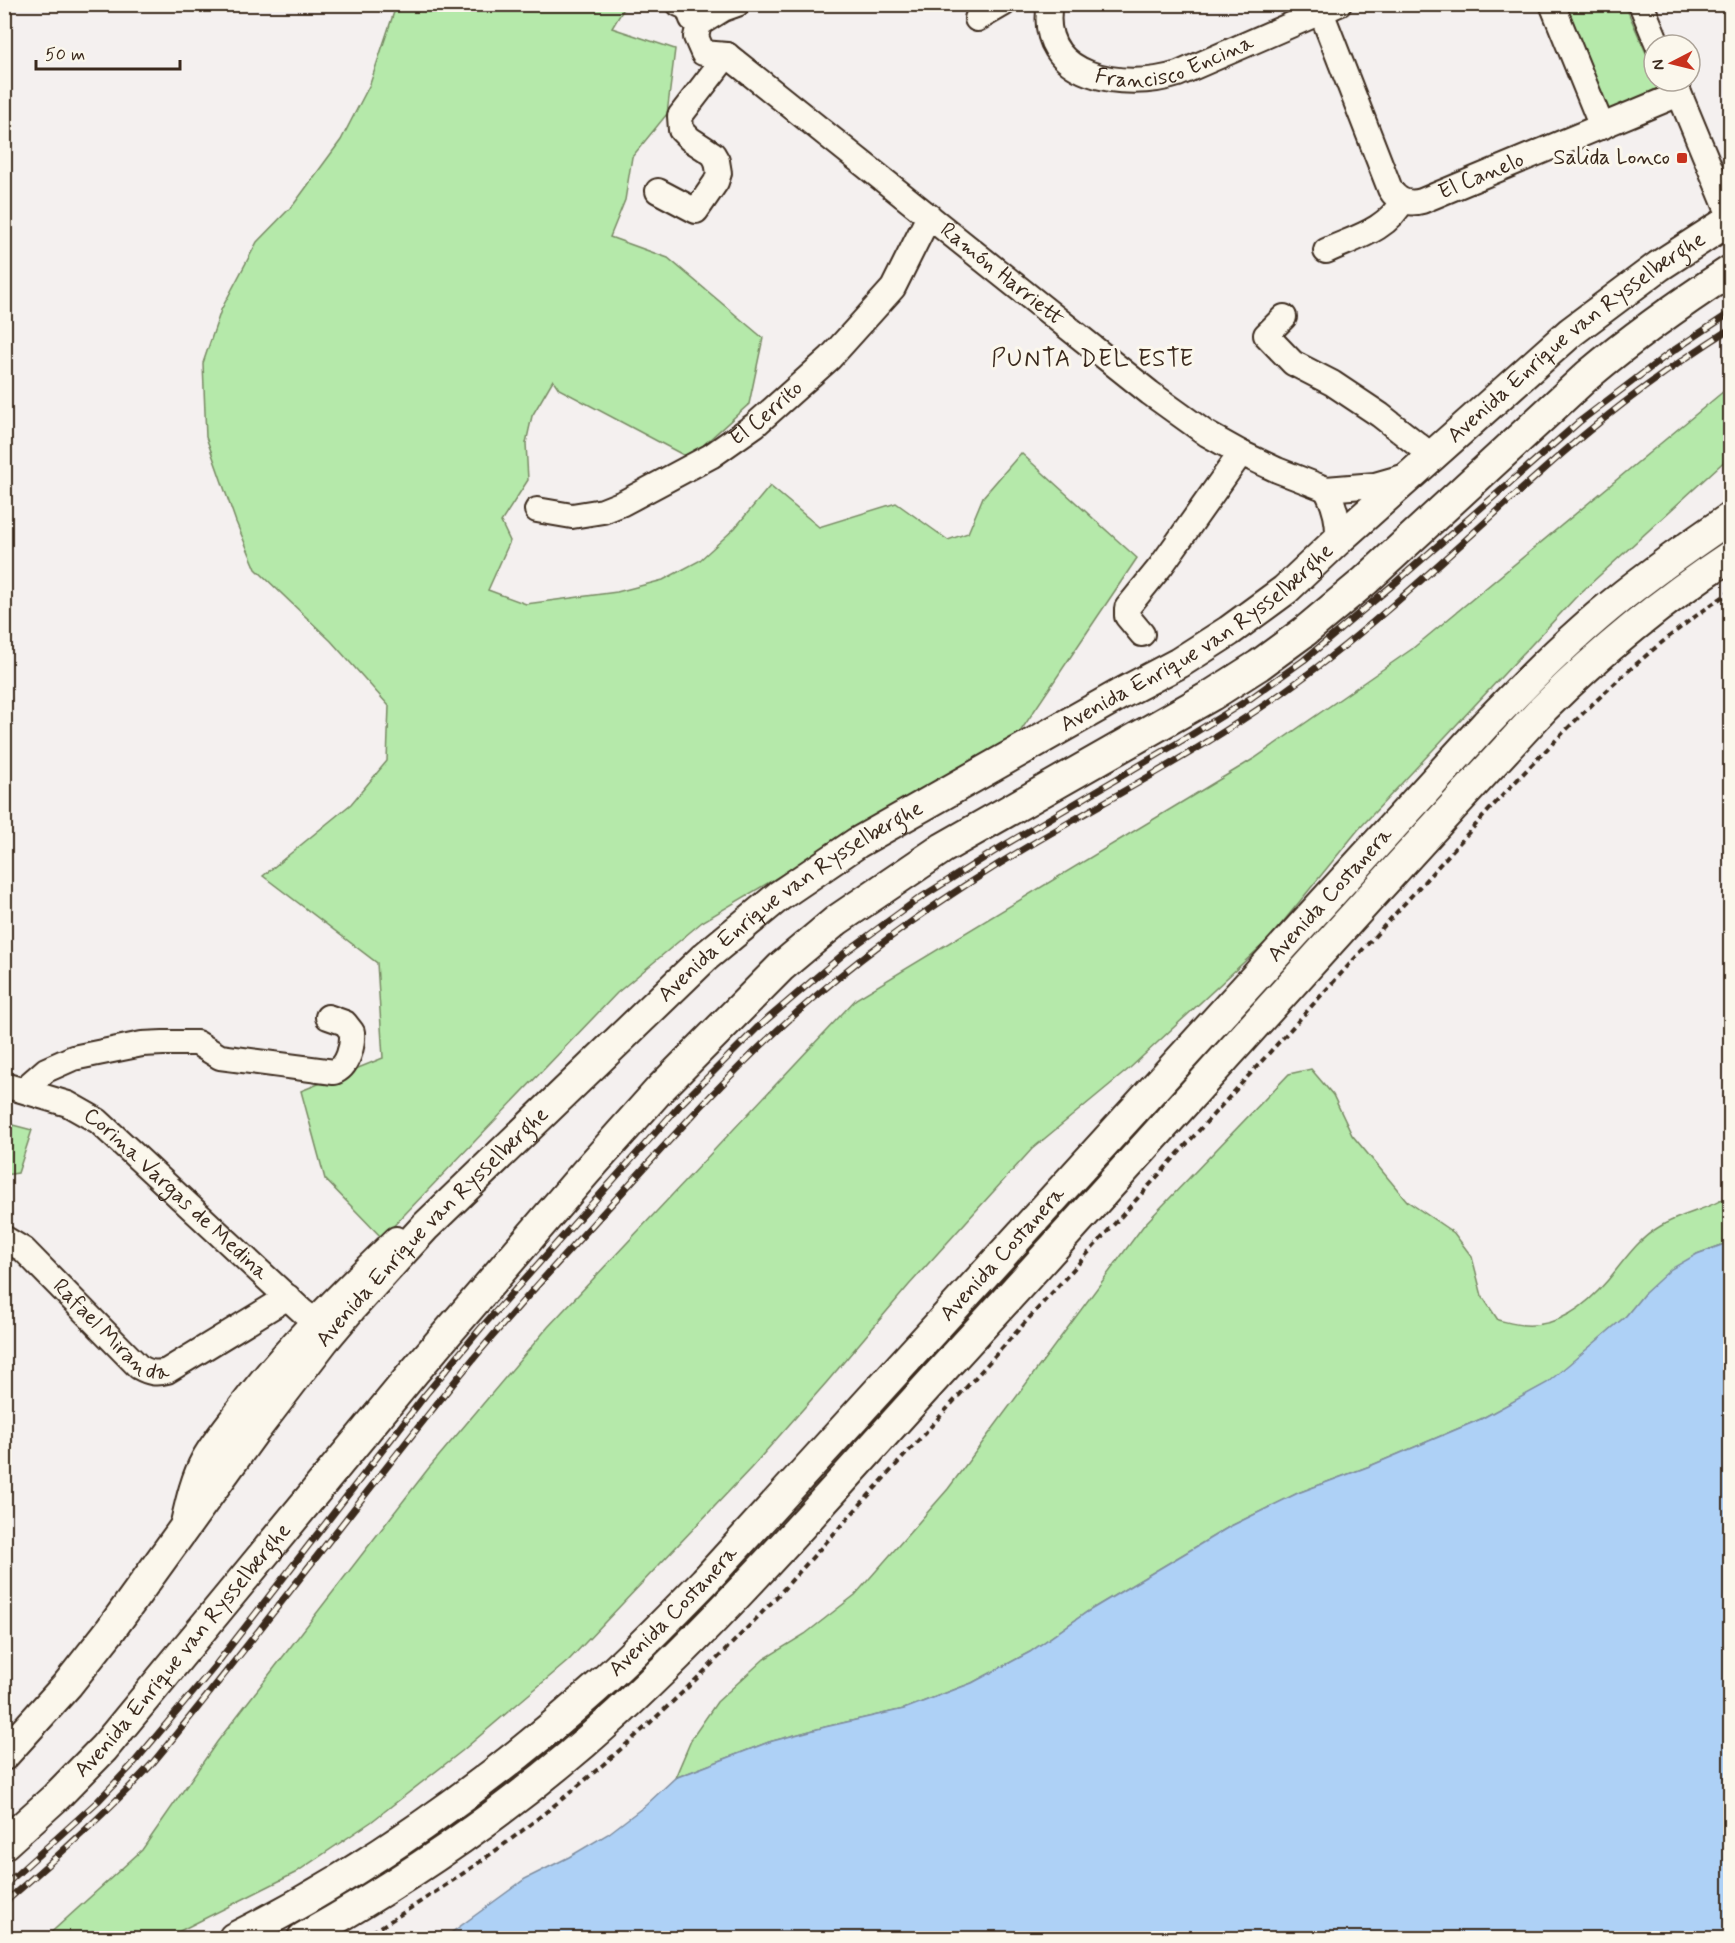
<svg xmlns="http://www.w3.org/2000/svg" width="1735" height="1943" viewBox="0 0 1735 1943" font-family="Mynerve,sans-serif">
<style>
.green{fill:#b5e9aa;stroke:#788a64;stroke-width:1.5}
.water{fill:#aed1f6;stroke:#808ea0;stroke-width:1.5}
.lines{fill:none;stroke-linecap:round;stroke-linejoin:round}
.minor-casing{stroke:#3b2a1e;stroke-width:28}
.major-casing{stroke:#3b2a1e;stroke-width:34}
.path{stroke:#3b2a1e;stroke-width:4;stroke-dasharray:6 4.5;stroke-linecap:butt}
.minor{stroke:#fbf7ec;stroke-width:24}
.major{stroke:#fbf7ec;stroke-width:30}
.rail-casing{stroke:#3b2a1e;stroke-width:7}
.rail{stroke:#fbf7ec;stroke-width:4.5;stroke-dasharray:14;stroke-linecap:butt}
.poi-dot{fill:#c8321e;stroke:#fbf7ec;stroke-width:2}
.labels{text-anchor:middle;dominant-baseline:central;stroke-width:6;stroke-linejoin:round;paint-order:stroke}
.street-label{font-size:22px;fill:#3b2a1e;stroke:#fbf7ec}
.poi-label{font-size:22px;fill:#3b2a1e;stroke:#fbf7ec;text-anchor:end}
.neighbourhood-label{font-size:24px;letter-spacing:1.5px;fill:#3b2a1e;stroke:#fbf7ec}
</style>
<rect width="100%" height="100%" fill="#f4f0ef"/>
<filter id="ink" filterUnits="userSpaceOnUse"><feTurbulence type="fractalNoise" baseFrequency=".0167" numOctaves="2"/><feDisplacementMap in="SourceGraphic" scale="12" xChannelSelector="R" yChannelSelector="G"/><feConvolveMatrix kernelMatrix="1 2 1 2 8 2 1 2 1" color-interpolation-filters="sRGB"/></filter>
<g filter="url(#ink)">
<g class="green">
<polygon points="395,5 626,5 612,28 675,49 667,114 632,157 625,200 610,237 668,258 763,338 749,404 689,458 559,389 553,380 532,416 526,443 528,480 501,522 510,541 488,590 526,604 617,592 663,580 699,561 735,528 770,486 819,527 896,503 948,540 968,533 983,497 1021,453 1137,558 1018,735 702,922 617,993 382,1238 325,1179 301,1091 383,1058 377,963 263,876 351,804 387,761 389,706 331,641 256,569 236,522 206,437 203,363 221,310 257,242 294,204 341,140 370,84 394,12"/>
<polygon points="1559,5 1625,5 1654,71 1654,81 1658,81 1661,86 1607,116"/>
<polygon points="1730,386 1730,456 1576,597 1358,830 1270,938 1130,1068 1032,1149 909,1285 826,1383 751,1468 568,1661 462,1751 371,1822 295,1873 166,1938 45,1938 142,1850 217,1742 428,1469 548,1327 856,999 1255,758 1412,649"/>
<path d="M1311,1069l22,26 19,40 55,66 47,32 18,24 10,39 16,24c9,2 18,5 27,5 34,2 62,-20 83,-45 15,-18 29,-40 51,-53 22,-14 50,-17 71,-32v47l-33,12 -53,40 -18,22 -78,67 -67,36 -111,47 -72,27 -69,34 -142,85 -57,40 -58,31 -68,26 -79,18 -56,15 -94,36 17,-40 25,-36 47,-43 41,-25 50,-39 93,-106 196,-264 145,-151z"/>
<polygon points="5,1123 32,1130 18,1173 5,1175"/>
</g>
<polygon class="water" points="1730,1242 1730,1938 444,1938 525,1879 569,1857 608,1834 646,1805 675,1778 769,1742 825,1727 904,1709 972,1683 1030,1652 1087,1612 1229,1527 1298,1493 1370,1466 1481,1419 1547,1383 1626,1316 1644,1294 1671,1269 1697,1254"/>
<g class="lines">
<defs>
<g id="minor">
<polyline points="679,4 688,8 692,19 714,14"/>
<path id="s1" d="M1050,4c-14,75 76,87 128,70l161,-70"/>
<path id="s2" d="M1318,4l72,185c7,12 18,16 32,12l257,-107"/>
<polyline points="1552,4 1602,127"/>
<polyline points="1641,4 1658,45"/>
<polyline points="977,19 1003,4"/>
<path id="s3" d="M727,55l423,338 57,41 34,19 36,17 49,19 49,-4 35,-10"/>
<polyline points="727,55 703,53 696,37 699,24 723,9 737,4"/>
<polyline points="1674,81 1730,216"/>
<polyline points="658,191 696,211 716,182 719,173 717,161 713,154 690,139 681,130 680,116 727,55"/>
<path d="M1326,251c28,-13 62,-21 76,-50"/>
<polyline points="1284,317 1266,335 1293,363 1332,383 1380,415 1432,456"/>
<path d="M1326,489c9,16 13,31 12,51"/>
<path id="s4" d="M537,510l35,6 31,-5 20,-8 88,-47 44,-31 75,-67 63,-70 36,-72"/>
<polyline points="1142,634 1127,616 1127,608 1161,566 1241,453"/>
<path id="s5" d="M4,1085l64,19 30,17 204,190 13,10"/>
<path d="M23,1090l23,-20 27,-12 69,-14 21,-1h34l23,14 114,15c14,-5 19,-26 18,-40l-7,-9 -17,-6"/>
<path id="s6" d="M4,1238l20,12 115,117c11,6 17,7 28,4l121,-74"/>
<path d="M183,1523c5,-22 10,-45 21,-65 8,-14 19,-28 29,-41 47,-65 106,-123 163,-178"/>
</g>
<g id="major">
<path id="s7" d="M4,1755l64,-71 41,-52 146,-202 69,-90 27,-32 74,-81 280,-270 74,-61 78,-53 267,-151 55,-29 50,-32 56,-41 53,-50 233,-208 88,-66 71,-46"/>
<path id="s8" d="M4,1844l52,-47 48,-49 310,-376 171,-199 76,-85 120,-121 56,-47 106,-72 269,-153 47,-30 45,-33 61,-51 223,-206c45,-38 93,-72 142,-104"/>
<path id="s9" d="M234,1938c128,-64 255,-154 361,-249 38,-34 74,-71 110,-108l781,-857c36,-37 72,-74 112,-108 42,-36 86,-67 132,-98"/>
<path d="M303,1938c112,-63 219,-137 315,-225 116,-107 220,-229 327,-346 201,-219 397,-442 599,-659 58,-58 118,-107 186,-152"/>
</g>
</defs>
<use href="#minor" class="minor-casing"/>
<use href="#major" class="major-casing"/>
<path class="path" d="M363,1938c50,-31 100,-63 147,-98 95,-72 181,-152 262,-238l728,-804c71,-75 144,-149 230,-206"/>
<use href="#minor" class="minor"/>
<use href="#major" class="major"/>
<defs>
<g id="rail">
<polyline points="4,1886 98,1801 132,1765 215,1666 426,1394 481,1328 681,1104 757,1028 846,952 917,900 1003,846 1191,735 1251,698 1304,660 1395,583 1579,422 1667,355 1730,313"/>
<path d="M4,1903c51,-44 101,-89 147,-138 111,-134 213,-273 323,-407 46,-55 95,-108 144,-161 63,-70 126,-140 197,-200 66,-57 138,-106 212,-150 93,-55 190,-105 277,-170 92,-68 174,-151 261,-226 52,-45 108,-86 165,-122"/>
</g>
</defs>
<use href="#rail" class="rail-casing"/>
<use href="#rail" class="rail"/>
</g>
</g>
<rect class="poi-dot" x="1676" y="152" width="12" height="12" rx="3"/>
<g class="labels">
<g class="street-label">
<text stroke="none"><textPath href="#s1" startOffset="177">Francisco Encina</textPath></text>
<text stroke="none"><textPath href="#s2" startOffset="300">El Canelo</textPath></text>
<text stroke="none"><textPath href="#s3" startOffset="352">Ramón Harriett</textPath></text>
<text stroke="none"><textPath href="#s7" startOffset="2139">Avenida Enrique van Rysselberghe</textPath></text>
<text stroke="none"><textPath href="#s4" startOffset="258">El Cerrito</textPath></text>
<text stroke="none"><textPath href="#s7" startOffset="1653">Avenida Enrique van Rysselberghe</textPath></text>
<text stroke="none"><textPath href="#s9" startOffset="1522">Avenida Costanera</textPath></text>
<text stroke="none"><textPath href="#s7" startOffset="1167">Avenida Enrique van Rysselberghe</textPath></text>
<text stroke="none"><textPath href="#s5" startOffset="208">Corina Vargas de Medina</textPath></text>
<text stroke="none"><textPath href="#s7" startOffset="681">Avenida Enrique van Rysselberghe</textPath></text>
<text stroke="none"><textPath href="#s9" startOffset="1036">Avenida Costanera</textPath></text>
<text stroke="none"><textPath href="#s6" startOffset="144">Rafael Miranda</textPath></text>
<text stroke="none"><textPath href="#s9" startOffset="550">Avenida Costanera</textPath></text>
<text stroke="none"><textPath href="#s8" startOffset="264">Avenida Enrique van Rysselberghe</textPath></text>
</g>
<g class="poi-label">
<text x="1670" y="158">Salida Lonco</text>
</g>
<g class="neighbourhood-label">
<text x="1093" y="359">PUNTA DEL ESTE</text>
</g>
</g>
<rect width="1735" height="1943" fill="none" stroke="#fbf7ec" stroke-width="24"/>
<rect x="12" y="12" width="1711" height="1919" fill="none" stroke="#3b2a1e" stroke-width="2" filter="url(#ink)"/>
<g transform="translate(1672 63) rotate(263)"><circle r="28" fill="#fbf7ec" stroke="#aea59a" stroke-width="1.5"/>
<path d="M0-4.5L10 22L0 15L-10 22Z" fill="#c8321e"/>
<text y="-9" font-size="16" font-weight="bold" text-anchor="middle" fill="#3b2a1e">N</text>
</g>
<path d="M36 60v9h144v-9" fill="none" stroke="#3b2a1e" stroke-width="3"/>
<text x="45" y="60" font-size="18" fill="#3b2a1e" stroke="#fbf7ec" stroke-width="4.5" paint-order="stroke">50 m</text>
</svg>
